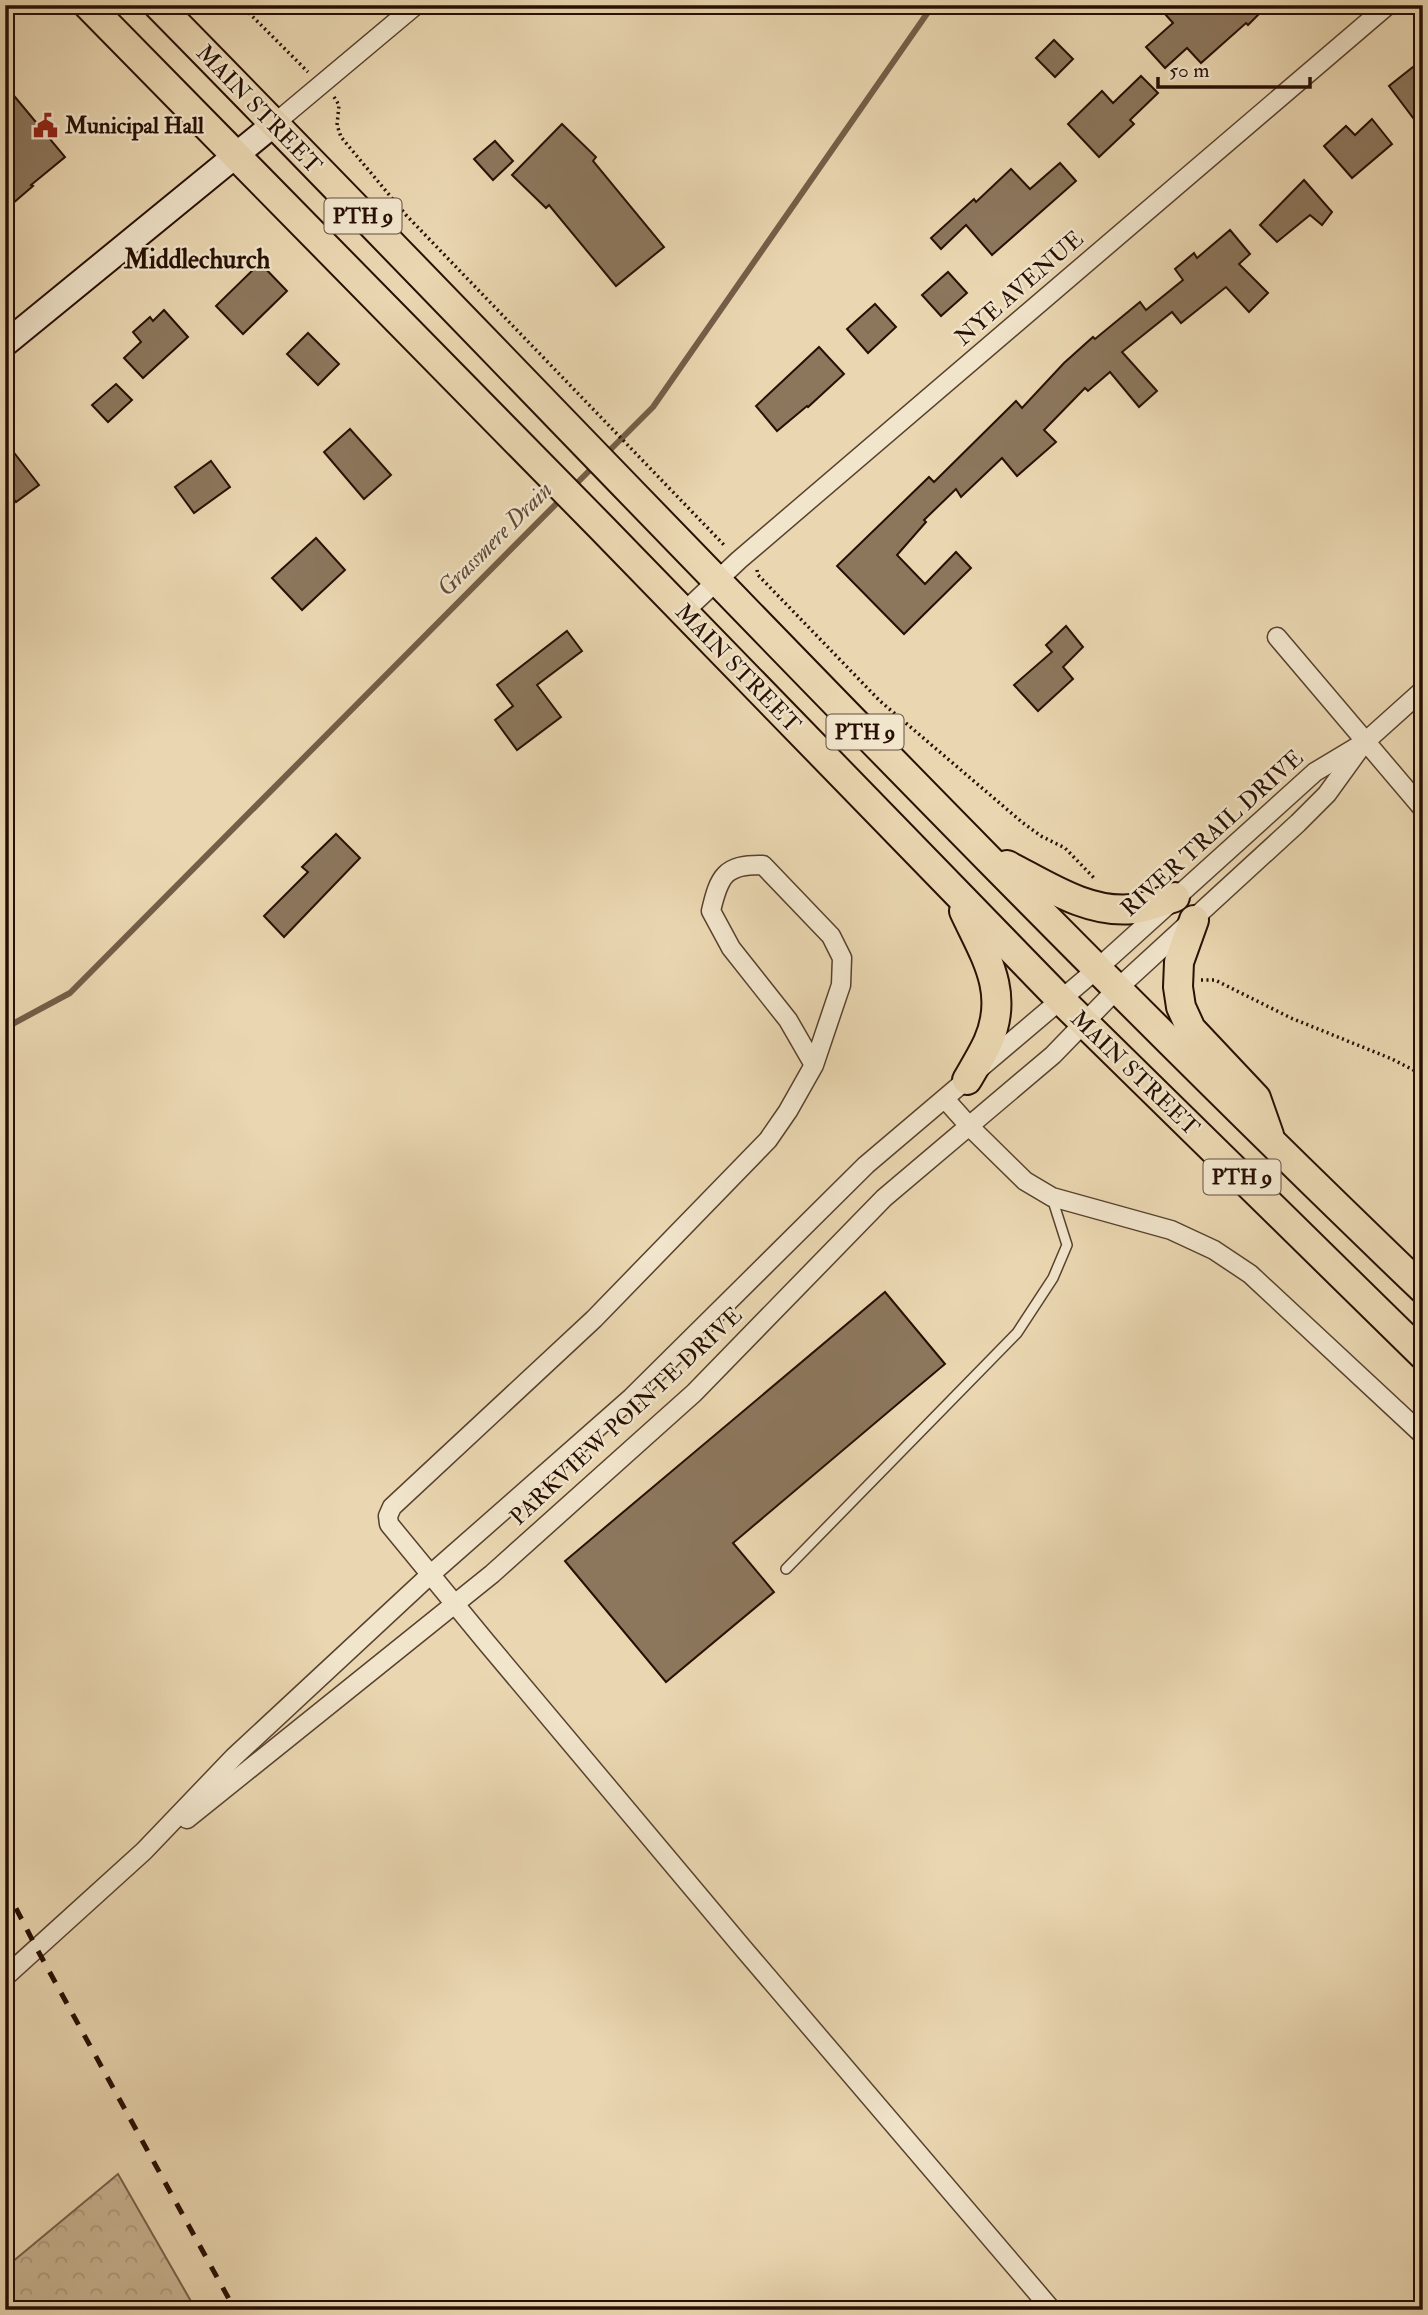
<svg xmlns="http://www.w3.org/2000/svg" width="1428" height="2315" viewBox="0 0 1428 2315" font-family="'IM FELL Double Pica',serif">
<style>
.forest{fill:url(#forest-crowns);stroke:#78624b;stroke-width:2}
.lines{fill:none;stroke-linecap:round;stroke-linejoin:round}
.stream{stroke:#745e48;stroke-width:6}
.building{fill:#8c775d;stroke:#270f03;stroke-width:2}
.lane-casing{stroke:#58412e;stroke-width:12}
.street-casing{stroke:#58412e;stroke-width:21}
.secondary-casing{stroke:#270f03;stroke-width:28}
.primary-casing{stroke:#270f03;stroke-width:32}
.path{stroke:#270f03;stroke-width:3.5;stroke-dasharray:2 3.5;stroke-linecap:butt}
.lane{stroke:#f1e5cc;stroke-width:9}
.street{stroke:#f1e5cc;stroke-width:18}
.secondary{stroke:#f1e5cc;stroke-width:24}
.primary{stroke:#ead7b1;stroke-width:28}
.rail{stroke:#270f03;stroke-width:5;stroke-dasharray:12 12;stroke-linecap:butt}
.labels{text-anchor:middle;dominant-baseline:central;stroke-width:5;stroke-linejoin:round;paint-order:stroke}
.shield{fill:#f1e5cc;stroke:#644f3f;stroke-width:2}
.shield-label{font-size:21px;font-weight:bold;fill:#270f03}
.street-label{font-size:23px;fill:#270f03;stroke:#f1e5cc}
.poi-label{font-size:23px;font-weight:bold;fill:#270f03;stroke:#f1e5cc;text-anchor:start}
.water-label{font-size:24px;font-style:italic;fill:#614a37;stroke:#f1e5cc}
.quarter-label{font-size:26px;font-weight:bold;fill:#270f03;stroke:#f1e5cc}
</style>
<defs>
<pattern id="forest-crowns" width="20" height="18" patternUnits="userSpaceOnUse" patternTransform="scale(1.75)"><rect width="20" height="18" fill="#c9b593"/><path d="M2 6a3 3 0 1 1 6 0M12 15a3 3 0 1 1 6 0" fill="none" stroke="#ad9a7d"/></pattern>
</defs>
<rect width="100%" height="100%" fill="#ead7b1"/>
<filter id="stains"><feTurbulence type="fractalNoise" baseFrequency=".00286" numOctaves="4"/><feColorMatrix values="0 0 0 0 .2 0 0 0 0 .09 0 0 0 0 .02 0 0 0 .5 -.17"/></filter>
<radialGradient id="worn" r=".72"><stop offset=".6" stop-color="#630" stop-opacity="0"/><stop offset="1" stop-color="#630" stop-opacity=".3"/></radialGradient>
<polygon class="forest" points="118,2174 196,2310 5,2310 5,2268"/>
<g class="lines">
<g class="stream">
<polyline points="604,456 653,407 933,5"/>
<polyline points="572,488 594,466"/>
<polyline points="5,1028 70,993 562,498"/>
</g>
</g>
<g class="building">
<polygon points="1157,5 1268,5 1248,25 1246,23 1201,63 1187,48 1165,68 1146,47 1173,23"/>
<polygon points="1054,40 1073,59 1055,77 1036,58"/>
<polygon points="1423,59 1423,131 1389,86"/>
<polygon points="1141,76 1158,93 1130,120 1134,124 1099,157 1068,124 1102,91 1113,103"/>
<polygon points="15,97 65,157 31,185 33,186 5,210 5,105"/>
<polygon points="1372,119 1392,144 1352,178 1324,146 1346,126 1355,135"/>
<polygon points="562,124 596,157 593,161 664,247 616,286 549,205 546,208 512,175"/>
<polygon points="495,141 513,161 493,180 474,159"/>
<polygon points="1060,163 1076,181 992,255 966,225 941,249 931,238 974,199 976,202 1011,169 1030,189"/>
<polygon points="1304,180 1332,212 1322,225 1310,215 1277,242 1260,225"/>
<polygon points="1230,230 1250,254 1239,264 1268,293 1249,312 1226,287 1181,323 1172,312 1122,352 1157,391 1139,407 1110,372 1088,391 1085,388 1044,430 1056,442 1017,476 1002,458 961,497 956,489 924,520 926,522 897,555 925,584 956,552 971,568 904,634 837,566 929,477 934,482 1016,401 1022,408 1064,363 1093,337 1095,339 1140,302 1146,310 1183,280 1175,269 1194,253 1197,258"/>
<polygon points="260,263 287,291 243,334 216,306"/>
<polygon points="948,272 967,293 941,316 922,295"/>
<polygon points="875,304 896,327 868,353 847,329"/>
<polygon points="164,310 188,337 143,378 124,358 141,342 133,332 150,317 153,321"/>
<polygon points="308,333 339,364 318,385 287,354"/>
<polygon points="819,347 844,374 808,407 807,406 777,431 756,406"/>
<polygon points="116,384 132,400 108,422 92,405"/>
<polygon points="350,429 391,475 364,499 324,452"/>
<polygon points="5,441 39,485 16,502 5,488"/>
<polygon points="211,461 230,487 194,513 175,487"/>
<polygon points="316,538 345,570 302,610 272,578"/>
<polygon points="1066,626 1083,647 1063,667 1073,679 1038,711 1014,685 1052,652 1046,645"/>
<polygon points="567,631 582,651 537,685 561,717 517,750 495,720 513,706 497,685"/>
<polygon points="336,834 360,858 284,937 264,916 308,872 302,867"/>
<polygon points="885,1292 945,1364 733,1543 774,1592 666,1682 565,1561"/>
</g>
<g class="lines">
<defs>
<polyline id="lane" points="786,1569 1017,1333 1053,1278 1067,1245 1052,1198"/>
<g id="street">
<polyline points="274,124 416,5"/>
<polyline points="684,612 739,560 1388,5"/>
<polyline points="1277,637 1423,809"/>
<path d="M814,1065l-26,-45 -57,-72 -20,-37c8,-35 14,-47 52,-46l68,71 11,22 -1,27 -27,80 -26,46 -20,29 -174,179 -202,188 -4,9 1,8 97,118 256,305 310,363"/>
<polyline points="945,1099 970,1127 1025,1181 1052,1197 1171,1230 1214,1250 1250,1274 1423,1435"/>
<polyline points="187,1819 492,1574 656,1427 694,1393 884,1198 1053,1055 1117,989 1298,823 1327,794 1361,747"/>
<polyline points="5,1977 144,1851 234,1757 431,1574 631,1398 866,1165 1097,969 1315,772 1365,742 1423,690"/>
</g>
<polyline id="secondary" points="5,344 274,124"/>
<g id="primary">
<polyline points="88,5 601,527 1061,1000 1423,1355"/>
<path d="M158,5c421,428 831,868 1265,1284"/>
<path d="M1007,865c39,20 81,49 126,44 14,-1 29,-8 42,-12"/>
<path d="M964,911c21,45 46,81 24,131 -6,13 -14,26 -21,38"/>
<polyline points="1194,920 1179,962 1178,987 1181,1007 1191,1029 1256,1098 1269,1135"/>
</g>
</defs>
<use href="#lane" class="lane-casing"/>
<use href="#street" class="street-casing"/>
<use href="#secondary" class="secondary-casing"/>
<use href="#primary" class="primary-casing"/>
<g class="path">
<polyline points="241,5 308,72"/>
<polyline points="334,97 339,105 337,125 341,137 406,215 726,547"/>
<polyline points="757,570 758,575 880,701 1023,823 1041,836 1065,848 1096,880"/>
<polyline points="1201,980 1215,980 1291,1018 1392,1059 1423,1075"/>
</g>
<use href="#lane" class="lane"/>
<use href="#street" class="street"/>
<use href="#secondary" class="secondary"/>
<use href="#primary" class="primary"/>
<polyline class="rail" points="5,1887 37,1949 235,2310"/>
</g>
<defs>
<symbol id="civic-bare" viewBox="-9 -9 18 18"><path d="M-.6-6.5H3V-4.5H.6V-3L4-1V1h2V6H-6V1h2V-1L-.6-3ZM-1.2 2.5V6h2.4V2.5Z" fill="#8f2418" stroke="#f1e5cc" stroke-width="2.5" paint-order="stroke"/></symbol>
</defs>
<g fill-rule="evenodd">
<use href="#civic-bare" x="28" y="108" width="35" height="35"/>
</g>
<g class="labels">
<g class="shield">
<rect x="324.5" y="198.5" width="77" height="35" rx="5"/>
<rect x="826.5" y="714.5" width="77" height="35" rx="5"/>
<rect x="1203.5" y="1159.5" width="77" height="35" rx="5"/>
</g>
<g class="shield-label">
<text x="363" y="216">PTH 9</text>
<text x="865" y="732">PTH 9</text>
<text x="1242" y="1177">PTH 9</text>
</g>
<g class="street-label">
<text transform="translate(259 109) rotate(46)">MAIN STREET</text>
<text transform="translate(1019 288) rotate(-41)">NYE AVENUE</text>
<text transform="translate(738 668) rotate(46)">MAIN STREET</text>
<text transform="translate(1212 833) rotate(-42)">RIVER TRAIL DRIVE</text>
<text transform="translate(1135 1073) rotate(44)">MAIN STREET</text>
<text transform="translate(626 1416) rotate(-43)">PARKVIEW POINTE DRIVE</text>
</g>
<g class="poi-label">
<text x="65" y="125">Municipal Hall</text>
</g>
<g class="water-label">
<text transform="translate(495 539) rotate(-45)">Grassmere Drain</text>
</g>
<g class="quarter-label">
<text x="197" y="260">Middlechurch</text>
</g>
</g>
<rect width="1428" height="2315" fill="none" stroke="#ead7b1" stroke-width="28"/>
<rect x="7" y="7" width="1414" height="2301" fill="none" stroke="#270f03" stroke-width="3.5"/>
<rect x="14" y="14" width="1400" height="2287" fill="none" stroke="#270f03" stroke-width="2"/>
<path d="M1158 77v10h152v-10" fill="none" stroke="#270f03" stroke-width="3.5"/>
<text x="1169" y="77" font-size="21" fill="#270f03" stroke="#f1e5cc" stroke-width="5" paint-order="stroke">50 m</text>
<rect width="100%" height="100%" filter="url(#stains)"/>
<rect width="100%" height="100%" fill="url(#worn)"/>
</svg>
